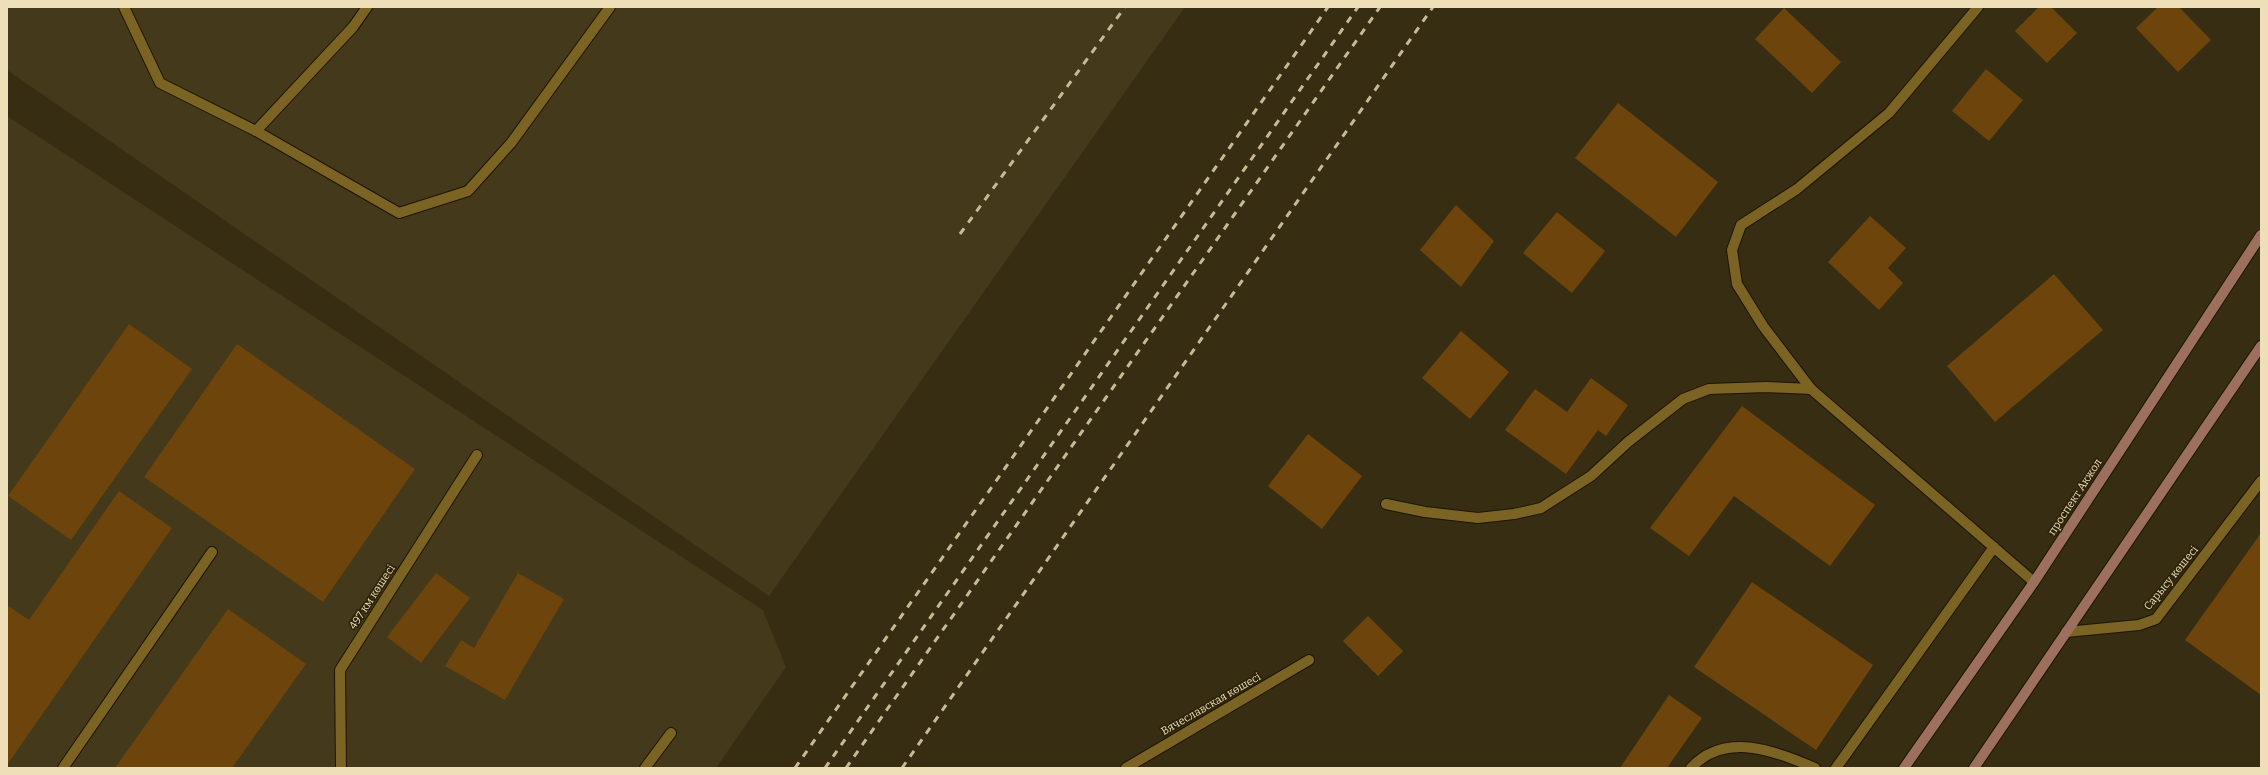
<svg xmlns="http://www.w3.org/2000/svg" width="2268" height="775" viewBox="0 0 2268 775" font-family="Bitter,serif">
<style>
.built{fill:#44391b}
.building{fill:#6d440b}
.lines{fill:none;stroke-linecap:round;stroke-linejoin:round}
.service-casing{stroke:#1f1500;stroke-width:12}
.minor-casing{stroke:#1f1500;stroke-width:12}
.secondary-casing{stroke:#1f1500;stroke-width:12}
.service{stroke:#7b6423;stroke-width:10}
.minor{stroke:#7b6423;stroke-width:10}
.secondary{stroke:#9d705e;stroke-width:10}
.rail{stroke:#c9ba96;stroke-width:3;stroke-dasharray:7 7;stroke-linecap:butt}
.labels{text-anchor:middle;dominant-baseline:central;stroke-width:3.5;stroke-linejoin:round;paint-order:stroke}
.street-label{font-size:11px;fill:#efdfb8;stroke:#2d2309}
</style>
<rect width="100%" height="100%" fill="#372d13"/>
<g class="built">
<polygon points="7,7 1185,7 769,596 7,70"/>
<polygon points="7,116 763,610 786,667 716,768 7,768"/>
</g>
<g class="building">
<polygon points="2039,7 2051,7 2077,33 2047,63 2015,31"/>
<polygon points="2158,7 2179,7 2211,40 2178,72 2136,28"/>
<polygon points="1784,8 1841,62 1812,93 1755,39"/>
<polygon points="1986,69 2023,100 1989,141 1952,111"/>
<polygon points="1618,103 1718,182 1676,237 1575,158"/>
<polygon points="1456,205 1494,241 1461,287 1420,250"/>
<polygon points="1557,212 1605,251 1572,293 1523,253"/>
<polygon points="1870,216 1906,248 1888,268 1903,283 1879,310 1828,262"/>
<polygon points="2054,274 2103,330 1995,422 1947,366"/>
<polygon points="129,324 192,369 71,540 8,496"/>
<polygon points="1461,331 1509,372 1470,419 1422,378"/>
<polygon points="237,344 415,469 323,602 144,477"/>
<polygon points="1591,378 1628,405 1606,436 1598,430 1566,474 1505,430 1535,389 1567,412"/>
<polygon points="1742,406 1875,505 1830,566 1734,496 1689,556 1650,528"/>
<polygon points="1308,434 1362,476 1322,529 1268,486"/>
<polygon points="119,491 172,528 7,765 7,605 29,620"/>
<polygon points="2261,533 2261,695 2185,640"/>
<polygon points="436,573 470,598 421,663 387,637"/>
<polygon points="518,573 564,599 505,700 445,666 461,640 474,648"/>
<polygon points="1752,582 1873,665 1816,750 1694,667"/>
<polygon points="228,609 306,664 232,768 115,768"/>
<polygon points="1368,616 1403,651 1378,676 1343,641"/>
<polygon points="1669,695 1702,718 1667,768 1620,768"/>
</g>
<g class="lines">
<defs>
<g id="service">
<polyline points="124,7 160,83 256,131 353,27 367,7"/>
<polyline points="1978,7 1889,113 1797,189 1741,225 1732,250 1737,284 1763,326 1811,389 2034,582"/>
<polyline points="256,131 399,213 468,191 511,143 610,7"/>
<polyline points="1386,504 1425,512 1478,518 1514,514 1541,508 1591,476 1628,442 1683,399 1709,389 1766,387 1811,389"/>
<polyline points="63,768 212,552"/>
<polyline points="645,768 671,733"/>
<path d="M1691,768c34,-37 85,-17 124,0"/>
<polyline points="1836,768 1994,547"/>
</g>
<g id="minor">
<polyline points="2066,632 2139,625 2156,619 2261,481"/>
<polyline points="341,768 340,670 477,455"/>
<polyline points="1126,768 1309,660"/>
</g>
<g id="secondary">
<polyline points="1904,768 2034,582 2261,235"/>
<polyline points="1974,768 2261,346"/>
</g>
</defs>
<use href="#service" class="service-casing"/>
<use href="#minor" class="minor-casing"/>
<use href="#secondary" class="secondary-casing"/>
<use href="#service" class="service"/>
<use href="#minor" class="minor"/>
<use href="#secondary" class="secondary"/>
<g class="rail">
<polyline points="960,234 1125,7"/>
<polyline points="795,768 1328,7"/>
<polyline points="825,768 1358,7"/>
<polyline points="846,768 1380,7"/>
<polyline points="902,768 1433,7"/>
</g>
</g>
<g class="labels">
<g class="street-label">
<text transform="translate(2075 497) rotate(-57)">проспект Акжол</text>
<text transform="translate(2171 578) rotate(-51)">Сарысу көшесі</text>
<text transform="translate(372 597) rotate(-57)">497 км көшесі</text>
<text transform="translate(1211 704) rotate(-30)">Вячеславская көшесі</text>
</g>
</g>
<rect width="2268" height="775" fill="none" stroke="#efdfb8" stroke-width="16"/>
</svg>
